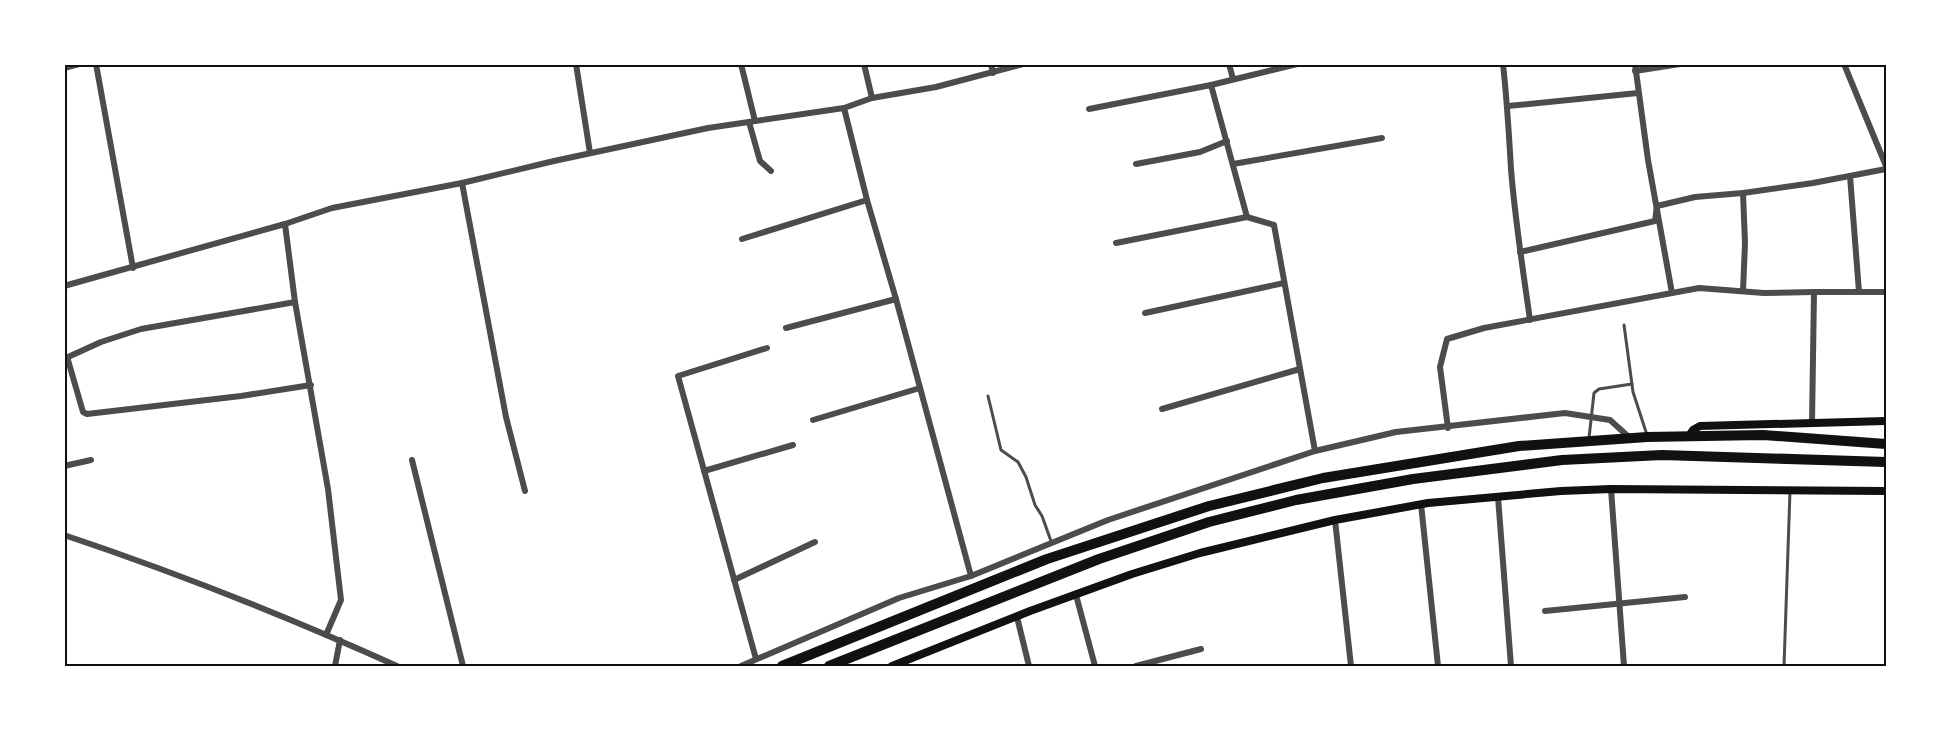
<svg xmlns="http://www.w3.org/2000/svg" width="1951" height="731" viewBox="0 0 1951 731" font-family="'PT Sans Narrow',sans-serif">
<style>
.lines{fill:none;stroke-linecap:round;stroke-linejoin:round}
.service{stroke:#4c4c4c;stroke-width:3}
.minor{stroke:#4c4c4c;stroke-width:6}
.secondary{stroke:#111;stroke-width:8}
.trunk{stroke:#111;stroke-width:10}
.neatline{fill:none;stroke:#111;stroke-width:2}
</style>
<rect width="100%" height="100%" fill="#fff"/>
<g class="lines">
<g class="service">
<polyline points="1624,325 1633,392 1647,435"/>
<polyline points="988,396 1001,450 1018,462 1026,477 1035,505 1042,516 1051,541"/>
<polyline points="1589,438 1594,393 1599,389 1632,384"/>
<polyline points="1784,666 1790,491"/>
</g>
<g class="minor">
<polyline points="96,64 133,268"/>
<polyline points="576,64 590,153"/>
<polyline points="741,64 755,121"/>
<polyline points="864,64 872,98"/>
<polyline points="991,64 993,73"/>
<polyline points="1229,64 1233,79"/>
<polyline points="1433,64 1437,64"/>
<path d="M1503,64c4,36 6,70 8,105 4,51 12,101 19,151"/>
<polyline points="1635,64 1648,160 1672,293"/>
<polyline points="1844,64 1886,166"/>
<polyline points="64,68 79,64"/>
<polyline points="1635,71 1680,64"/>
<polyline points="1211,85 1297,64"/>
<polyline points="1508,106 1638,93"/>
<polyline points="1089,109 1211,85 1247,217 1274,225 1315,451"/>
<polyline points="749,122 760,161 771,171"/>
<polyline points="1136,164 1200,152 1227,141"/>
<polyline points="1233,164 1382,138"/>
<polyline points="1850,176 1859,292"/>
<polyline points="462,183 506,417 525,491"/>
<polyline points="1743,193 1745,243 1743,291"/>
<polyline points="285,224 295,302 328,489 341,600 326,635"/>
<polyline points="742,239 867,200"/>
<polyline points="1116,243 1247,217"/>
<polyline points="1520,252 1655,221 1657,206 1695,197 1743,193 1813,183 1886,169"/>
<polyline points="64,286 285,224 332,208 462,183 554,161 708,128 844,108"/>
<polyline points="295,302 141,329 101,342 68,357 68,360 83,412 87,414 241,396 311,385"/>
<polyline points="1145,313 1284,283"/>
<polyline points="786,328 896,299"/>
<polyline points="1162,409 1300,369"/>
<polyline points="813,420 920,388"/>
<polyline points="1812,423 1814,292 1886,292"/>
<polyline points="1448,428 1440,367 1447,339 1484,328 1699,288 1764,293 1814,292"/>
<polyline points="412,460 463,666"/>
<polyline points="64,466 91,460"/>
<polyline points="704,471 793,445"/>
<polyline points="1611,489 1624,666"/>
<polyline points="1498,497 1511,666"/>
<polyline points="1421,504 1438,666"/>
<polyline points="1335,520 1351,666"/>
<path d="M64,535c114,38 224,82 333,131"/>
<polyline points="971,576 896,299 867,200 844,108 872,98 936,87 1023,64"/>
<polyline points="734,580 815,542"/>
<polyline points="1076,595 1095,666"/>
<polyline points="1545,611 1685,597"/>
<polyline points="1017,617 1029,666"/>
<polyline points="756,659 678,376 767,348"/>
<polyline points="335,666 340,640"/>
<polyline points="741,666 899,598 971,576 1108,520 1315,451 1396,432 1565,413 1610,420 1630,438"/>
<polyline points="1136,666 1201,649"/>
</g>
<g class="secondary">
<polyline points="1689,436 1693,430 1700,426 1886,421"/>
<polyline points="892,666 1030,611 1132,574 1200,553 1335,520 1428,503 1561,491 1611,489 1886,491"/>
</g>
<g class="trunk">
<polyline points="782,666 1047,559 1209,506 1323,478 1519,446 1647,437 1763,435 1886,444"/>
<polyline points="829,666 1099,559 1209,522 1296,500 1413,479 1562,460 1662,455 1886,462"/>
</g>
</g>
<rect width="1951" height="731" fill="none" stroke="#ffffff" stroke-width="132"/>
<rect x="66" y="66" width="1819" height="599" class="neatline"/>
</svg>
